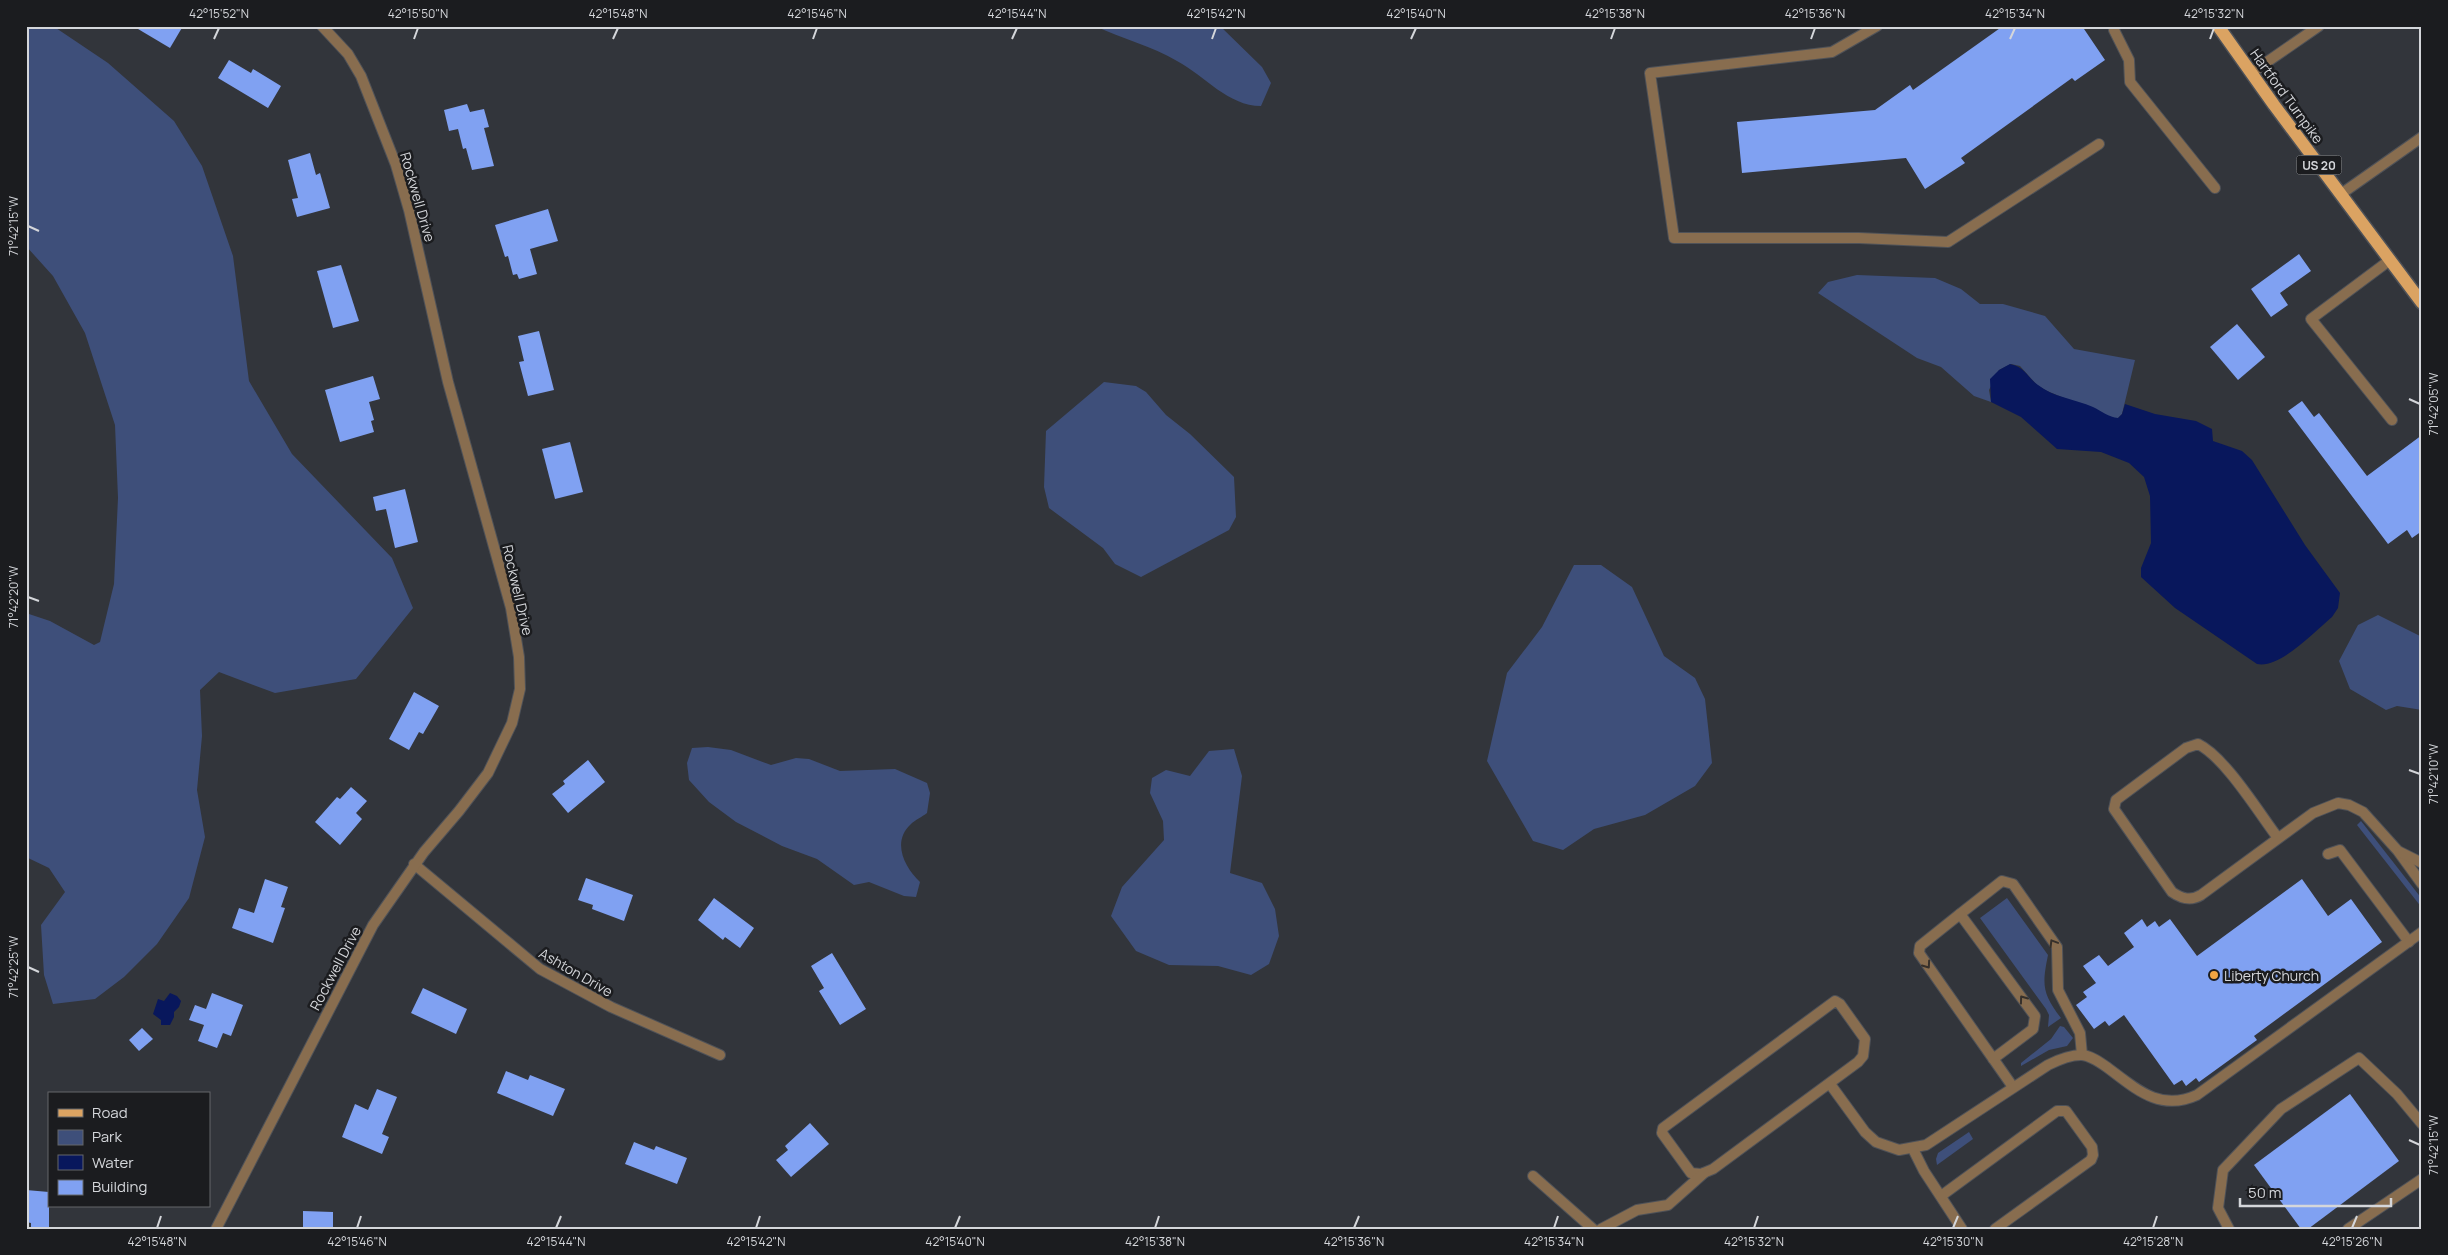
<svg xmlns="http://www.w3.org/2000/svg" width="2448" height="1255" viewBox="0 0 2448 1255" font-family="Manrope,sans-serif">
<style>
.green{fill:#3e4f7a}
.water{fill:#08175c}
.building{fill:#80a1f2}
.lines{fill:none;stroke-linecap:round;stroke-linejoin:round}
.lane-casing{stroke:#4f5258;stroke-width:12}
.street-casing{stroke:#4f5258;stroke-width:12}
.primary-casing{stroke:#4f5258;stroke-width:15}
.lane{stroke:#886d4f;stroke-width:10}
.street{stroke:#886d4f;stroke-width:10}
.primary{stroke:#dba362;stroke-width:12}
.oneway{stroke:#36302b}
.ticks{fill:none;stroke:#d4d6da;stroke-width:2}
.poi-dot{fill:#f2a542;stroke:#1b1c1f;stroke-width:2}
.labels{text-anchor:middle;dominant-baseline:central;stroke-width:5;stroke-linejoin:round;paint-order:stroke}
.shield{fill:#1b1c1f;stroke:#9c9ea2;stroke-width:1}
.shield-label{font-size:12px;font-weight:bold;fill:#d4d6da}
.street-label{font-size:14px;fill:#d4d6da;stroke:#1b1c1f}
.poi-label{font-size:14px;fill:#d4d6da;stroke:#1b1c1f;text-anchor:start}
.neatline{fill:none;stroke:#d4d6da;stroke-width:2}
.ticks-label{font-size:12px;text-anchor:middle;fill:#d4d6da}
</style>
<rect width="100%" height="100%" fill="#32353b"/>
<g class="green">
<polygon points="26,26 53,26 108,63 174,121 202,166 233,256 249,381 292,454 392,558 413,608 356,679 275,693 219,672 200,690 202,736 197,790 205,837 189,898 157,944 124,977 95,999 53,1004 44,975 41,925 65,892 49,868 26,857 26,613 50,621 94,645 100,642 114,584 118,498 115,425 85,333 53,276 26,246"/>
<path d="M1095,26h125l42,41 9,16 -10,23c-33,0 -56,-30 -84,-45 -25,-15 -55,-22 -82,-35z"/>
<polygon points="1857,275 1935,278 1961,289 1980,304 2003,304 2045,316 2074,349 2135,360 2122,414 2118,418 2113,418 2047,391 2037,385 2020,366 2011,364 1999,370 1989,390 1991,402 1974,396 1941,367 1917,358 1818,293 1828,282"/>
<polygon points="1104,382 1136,386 1146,392 1166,415 1190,434 1234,477 1236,517 1229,530 1141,577 1115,564 1103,548 1049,508 1044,487 1046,431"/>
<polygon points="1574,565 1601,565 1632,587 1664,656 1695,678 1705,699 1712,763 1695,786 1645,815 1594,829 1563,850 1533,841 1487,761 1507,673 1542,627"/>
<polygon points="2378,615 2422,637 2422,710 2397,706 2386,710 2350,689 2339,661 2358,625"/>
<path d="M708,747l23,3 40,15 25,-7 13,1 31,12 55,-2 32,14 3,10 -3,20c-5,4 -12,7 -16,11 -20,18 -6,44 9,58l-4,15 -12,-1 -35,-14 -15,3 -37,-26 -35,-13 -46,-24 -27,-20 -20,-22 -2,-17 5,-15z"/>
<polygon points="1234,749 1242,776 1230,873 1262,883 1275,909 1279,936 1269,964 1251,975 1218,966 1169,965 1136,951 1111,916 1122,887 1164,840 1163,821 1150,793 1152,778 1166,770 1190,776 1209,751"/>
<polygon points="2361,821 2422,899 2422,908 2357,825"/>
<path d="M2007,898l41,57c-6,30 -6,38 13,63l-13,9 1,-12 -3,-6 -66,-91z"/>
<polygon points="2060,1026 2064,1027 2073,1038 2067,1046 2049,1050 2021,1066 2021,1063 2051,1039"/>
<polygon points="1969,1132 1973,1139 1937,1165 1936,1159 1938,1153"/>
</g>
<g class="water">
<path d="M2010,364c15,3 17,13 28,21 15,12 37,14 55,22 8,4 16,10 25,11l4,-4 3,-10 30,10 41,7 16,8 1,12 29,10 10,9 53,85 35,48 -2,15 -6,9c-17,14 -52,52 -75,47l-82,-56 -34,-31v-9l10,-25 -1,-47 -6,-19 -15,-14 -28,-11 -44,-3 -36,-32 -30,-15 -1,-23 9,-9z"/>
<polygon points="170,993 177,996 181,1001 179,1007 174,1012 174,1017 170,1025 161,1025 161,1020 153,1014 158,999 164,1001"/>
</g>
<g class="building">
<polygon points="133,26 183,26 170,48"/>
<polygon points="2003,26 2082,26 2105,60 2075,81 2072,78 1961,158 1965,163 1925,189 1906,158 1742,173 1737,122 1875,110 1910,85 1913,90"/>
<polygon points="229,60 251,73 253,69 281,86 268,108 218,78"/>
<polygon points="467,104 470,112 484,109 489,127 484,128 494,166 472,170 466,148 463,149 458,129 449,131 444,110"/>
<polygon points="310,153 316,175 320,173 330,208 297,217 292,199 298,198 288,160"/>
<polygon points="548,209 558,241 530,249 537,274 519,279 517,274 513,275 508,256 505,257 495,225"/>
<polygon points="2299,254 2311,271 2280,293 2288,305 2271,317 2251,289"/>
<polygon points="341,265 359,321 333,328 317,271"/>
<polygon points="2237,324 2265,357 2238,380 2210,347"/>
<polygon points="539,331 554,390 528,396 519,362 524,361 518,336"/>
<polygon points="373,376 380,399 369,402 374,420 371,421 374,432 340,442 325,390"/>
<polygon points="2302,401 2314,417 2319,413 2367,476 2422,435 2422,531 2412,538 2407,530 2388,544 2288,411"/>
<polygon points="570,442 583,492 555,499 542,449"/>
<polygon points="405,489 418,542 395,548 386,509 376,511 373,497"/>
<polygon points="414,692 439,706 423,734 419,732 409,750 389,739"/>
<polygon points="588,760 605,782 568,813 552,794 565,784 563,781"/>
<polygon points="351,787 367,801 356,813 362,819 340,845 315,822 337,797 340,799"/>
<polygon points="586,878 633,895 624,921 592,909 593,905 578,900"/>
<polygon points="265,879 288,887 281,907 285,908 273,943 232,928 239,908 254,913"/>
<polygon points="2302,879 2328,916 2351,899 2382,942 2254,1036 2257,1040 2199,1082 2196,1078 2186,1086 2182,1080 2174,1085 2124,1015 2109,1026 2105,1021 2094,1029 2076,1005 2087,997 2083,992 2096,983 2083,966 2099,955 2108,966 2134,947 2124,933 2142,919 2147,927 2155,921 2159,927 2170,919 2197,956"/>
<polygon points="714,898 754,928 740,948 725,937 723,940 698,920"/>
<polygon points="832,953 866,1009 840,1025 819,991 824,988 811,966"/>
<polygon points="423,988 467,1009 456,1034 411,1013"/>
<polygon points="212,993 243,1005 231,1036 223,1033 217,1048 198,1041 204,1025 189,1020 195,1005 206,1009"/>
<polygon points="142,1028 153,1039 139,1051 129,1040"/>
<polygon points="506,1071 528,1080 530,1075 565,1089 553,1116 497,1093"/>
<polygon points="377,1089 397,1097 382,1134 389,1137 382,1154 342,1137 355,1104 368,1110"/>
<polygon points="2350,1094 2399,1161 2308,1229 2301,1229 2254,1165"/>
<polygon points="810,1123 829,1144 791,1177 776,1160 788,1150 785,1146"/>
<polygon points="634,1142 654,1150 656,1146 687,1158 677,1184 625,1164"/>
<polygon points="26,1190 49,1192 49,1228 31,1227 31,1223 26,1222"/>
<polygon points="303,1211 333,1212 333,1229 303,1229"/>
</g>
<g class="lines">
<defs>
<g id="lane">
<polyline points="1877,26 1832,52 1650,73 1674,238 1859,238 1948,242 2099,144"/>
<polyline points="2115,26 2114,30 2129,60 2130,82 2215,188"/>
<polyline points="2251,73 2319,26"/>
<polyline points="2390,260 2311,319 2392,420"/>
<path d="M2278,838c-19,-25 -53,-81 -80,-94l-12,4 -70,52 -2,9 58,83c10,7 19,9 29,3l112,-82 25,-10 11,2 14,7 35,39 24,33"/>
<polyline points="2400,852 2422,863"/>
<polyline points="2328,854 2340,850 2409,942"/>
<polyline points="1960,914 2002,881 2013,884 2057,947 2058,990 2080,1033 2082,1055"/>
<polygon points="1835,1001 1840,1004 1865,1039 1863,1056 1858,1062 1713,1169 1701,1174 1691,1173 1662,1133 1663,1128"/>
<polyline points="1993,1059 2033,1029 2035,1016 1960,914 1920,946 1919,953 2013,1087"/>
<path d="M1830,1084l35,48 11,10 23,8 27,-5 122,-80c10,-5 21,-10 33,-10 9,0 20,8 27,13 28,21 52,44 89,27l225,-163"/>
<polyline points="1913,1149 1924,1171 1962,1229"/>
<polyline points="1533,1176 1593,1229"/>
<polyline points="1941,1196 2057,1111 2066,1111 2092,1147 2093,1155 2091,1160 1995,1229"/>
<polyline points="1601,1229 1637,1210 1668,1205 1704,1173"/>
<polyline points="2229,1229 2218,1208 2223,1170 2281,1109 2359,1058 2397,1094 2422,1124"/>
<polyline points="2348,1229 2422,1179"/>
</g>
<g id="street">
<polyline points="2341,194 2422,137"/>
<polyline points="414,864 540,969 611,1007 720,1055"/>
<polyline points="216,1229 373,925 424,852 459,811 488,773 512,723 520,689 519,657 511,608 448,382 409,210 396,165 361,76 348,54 322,26"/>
</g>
<polyline id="primary" points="2218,26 2274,105 2422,303"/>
</defs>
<use href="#lane" class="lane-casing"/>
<use href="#street" class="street-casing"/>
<use href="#primary" class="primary-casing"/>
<use href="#lane" class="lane"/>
<use href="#street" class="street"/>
<use href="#primary" class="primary"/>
</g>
<defs><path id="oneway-chevron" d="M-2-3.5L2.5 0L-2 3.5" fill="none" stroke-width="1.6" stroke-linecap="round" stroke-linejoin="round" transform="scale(1.25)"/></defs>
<g class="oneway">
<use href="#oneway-chevron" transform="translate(2053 943) rotate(-121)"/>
<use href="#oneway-chevron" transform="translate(1927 965) rotate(55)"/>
<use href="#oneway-chevron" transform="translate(2023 999) rotate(-126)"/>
</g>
<path class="ticks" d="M214,39l5,-11M414,39l4,-11M613,39l5,-11M813,39l4,-11M1012,39l5,-11M1212,39l4,-11M1411,39l5,-11M1611,39l4,-11M1811,39l4,-11M2010,39l5,-11M2210,39l4,-11M28,226l11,5M2409,399l11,5M28,597l11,4M2409,770l11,4M28,967l11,5M2409,1140l11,5M157,1228l4,-12M357,1228l4,-12M556,1228l5,-12M756,1228l4,-12M955,1228l5,-12M1155,1228l4,-12M1354,1228l5,-12M1554,1228l4,-12M1754,1228l4,-12M1953,1228l5,-12M2153,1228l4,-12M2352,1228l5,-12"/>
<circle class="poi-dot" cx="2214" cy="975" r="5"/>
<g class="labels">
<rect class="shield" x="2296.5" y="155.5" width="45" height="19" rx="4"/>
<g class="shield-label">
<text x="2319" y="165">US 20</text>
</g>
<g class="street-label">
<text transform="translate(2287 96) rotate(54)">Hartford Turnpike</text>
<text transform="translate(418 197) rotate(74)">Rockwell Drive</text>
<text transform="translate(518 590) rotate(77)">Rockwell Drive</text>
<text transform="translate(335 968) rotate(-62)">Rockwell Drive</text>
<text transform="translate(576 972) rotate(30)">Ashton Drive</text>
</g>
<g class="poi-label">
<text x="2224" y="975">Liberty Church</text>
</g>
</g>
<rect width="2448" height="1255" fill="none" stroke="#1b1c1f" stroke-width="55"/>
<rect x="48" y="1092" width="162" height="115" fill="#1b1c1f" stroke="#65666a"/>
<rect x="58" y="1109" width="25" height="8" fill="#dba362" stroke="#65666a"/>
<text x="92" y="1118" font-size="15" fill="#d4d6da">Road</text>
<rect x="58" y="1130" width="25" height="15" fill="#3e4f7a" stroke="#65666a"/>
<text x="92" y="1142" font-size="15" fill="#d4d6da">Park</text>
<rect x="58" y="1155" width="25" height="15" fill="#08175c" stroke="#65666a"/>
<text x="92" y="1168" font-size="15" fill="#d4d6da">Water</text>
<rect x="58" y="1180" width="25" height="15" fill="#80a1f2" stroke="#65666a"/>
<text x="92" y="1192" font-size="15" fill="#d4d6da">Building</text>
<path d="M2240 1198v8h151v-8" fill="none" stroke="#d4d6da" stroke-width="2.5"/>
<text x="2248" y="1198" font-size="15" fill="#d4d6da" stroke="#1b1c1f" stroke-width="4" paint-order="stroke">50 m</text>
<rect x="28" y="28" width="2392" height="1200" class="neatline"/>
<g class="ticks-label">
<text x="219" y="18">42°15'52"N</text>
<text x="418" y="18">42°15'50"N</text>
<text x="618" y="18">42°15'48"N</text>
<text x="817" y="18">42°15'46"N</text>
<text x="1017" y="18">42°15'44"N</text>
<text x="1216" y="18">42°15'42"N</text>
<text x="1416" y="18">42°15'40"N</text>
<text x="1615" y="18">42°15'38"N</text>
<text x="1815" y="18">42°15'36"N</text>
<text x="2015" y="18">42°15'34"N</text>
<text x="2214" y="18">42°15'32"N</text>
<text transform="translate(14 226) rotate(-90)" y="4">71°42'15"W</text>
<text transform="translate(2434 404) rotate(-90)" y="4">71°42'05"W</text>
<text transform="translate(14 597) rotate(-90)" y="4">71°42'20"W</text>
<text transform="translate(2434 774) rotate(-90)" y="4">71°42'10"W</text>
<text transform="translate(14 967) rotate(-90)" y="4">71°42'25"W</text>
<text transform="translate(2434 1145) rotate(-90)" y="4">71°42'15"W</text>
<text x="157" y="1246">42°15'48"N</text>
<text x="357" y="1246">42°15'46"N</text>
<text x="556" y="1246">42°15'44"N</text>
<text x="756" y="1246">42°15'42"N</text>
<text x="955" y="1246">42°15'40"N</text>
<text x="1155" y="1246">42°15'38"N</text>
<text x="1354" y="1246">42°15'36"N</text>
<text x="1554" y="1246">42°15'34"N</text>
<text x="1754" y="1246">42°15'32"N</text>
<text x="1953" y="1246">42°15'30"N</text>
<text x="2153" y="1246">42°15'28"N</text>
<text x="2352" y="1246">42°15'26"N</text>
</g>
</svg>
